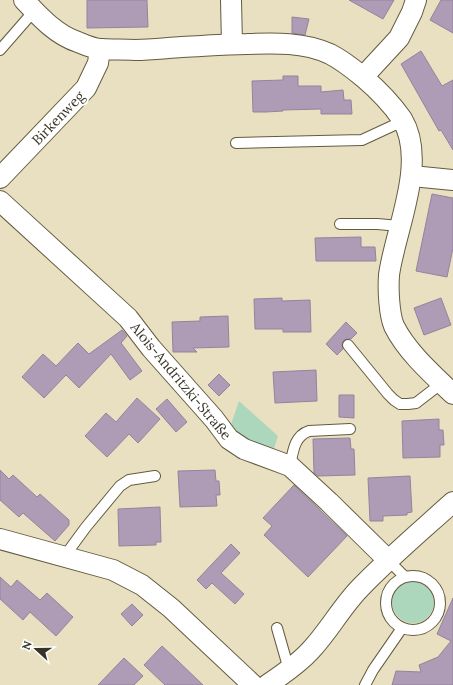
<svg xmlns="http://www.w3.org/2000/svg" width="453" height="685" viewBox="0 0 453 685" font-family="Lora,serif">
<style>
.green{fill:#add7bd}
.building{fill:#ae9bb5;stroke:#95839c}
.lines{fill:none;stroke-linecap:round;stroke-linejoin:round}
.service-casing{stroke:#635b40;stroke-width:12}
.minor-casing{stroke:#635b40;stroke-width:22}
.service{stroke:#fff;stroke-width:10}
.minor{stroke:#fff;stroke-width:20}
.labels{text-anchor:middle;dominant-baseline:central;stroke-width:4;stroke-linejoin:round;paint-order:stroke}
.street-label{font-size:14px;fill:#373427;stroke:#fff}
</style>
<rect width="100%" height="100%" fill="#e9e0c1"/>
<g class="green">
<polygon points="239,401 278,436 273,452 253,448 229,430"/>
<circle cx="413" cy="602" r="21"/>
</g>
<g class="building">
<polygon points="87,0 147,0 148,27 87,28"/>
<polygon points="349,0 394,0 383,19"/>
<polygon points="441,0 453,0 453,33 430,20"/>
<polygon points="292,17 309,19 305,35 292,33"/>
<polygon points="421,51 442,86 453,80 453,150 441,130 439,131 401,64"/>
<polygon points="283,76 298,76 298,86 321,86 321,92 343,90 344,100 351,100 352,114 321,114 321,109 283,110 283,111 266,112 253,112 252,81 283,80"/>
<polygon points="432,194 453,198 453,248 447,277 416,271"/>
<polygon points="361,237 361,247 375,247 376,261 316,261 315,238"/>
<polygon points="282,298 282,301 310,300 311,332 283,332 283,329 255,329 254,299"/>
<polygon points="441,298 451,325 424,335 414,308"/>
<polygon points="228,316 229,347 193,348 197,352 173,352 172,322 200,321 200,317"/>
<polygon points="346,322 357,333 351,339 347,339 344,340 342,343 343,349 337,355 326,344"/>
<polygon points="122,330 127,336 121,343 142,371 130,380 111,354 79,388 66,375 44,398 22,377 43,354 56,366 78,343 89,354"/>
<polygon points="316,370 317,401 275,403 273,372"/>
<polygon points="219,374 230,385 219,396 208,385"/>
<polygon points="339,395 354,395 354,418 339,417"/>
<polygon points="137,398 160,419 138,443 129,434 107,457 85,436 106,413 116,422"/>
<polygon points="167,399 187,422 176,432 156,409"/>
<polygon points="439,419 439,430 443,430 444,445 440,445 440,457 403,458 402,421"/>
<polygon points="350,438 351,449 354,449 355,475 318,476 314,473 313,439"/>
<polygon points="0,470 9,479 13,475 37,497 40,494 69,520 69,525 55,541 23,513 19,517 0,500"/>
<polygon points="215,470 216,481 219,481 220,495 216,495 217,506 180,507 178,471"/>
<polygon points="410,476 412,512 407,513 407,515 383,516 383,521 370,521 368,478"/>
<polygon points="294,485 347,536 308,577 264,535 272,526 263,518"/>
<polygon points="160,507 161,542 156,542 156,545 119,546 118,509"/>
<polygon points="231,544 240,553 221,573 244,594 235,604 212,583 206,589 197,580"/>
<polygon points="0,577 11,587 17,580 40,600 47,593 73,617 56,636 30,612 23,620 0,599"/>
<polygon points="453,598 453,685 392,685 396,671 421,672 419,665 438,657 451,641 437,634"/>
<polygon points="132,604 143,615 132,626 121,614"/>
<polygon points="162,646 178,661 203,685 165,685 144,665"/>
<polygon points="124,658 143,676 134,685 98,685"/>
</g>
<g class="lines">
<defs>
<g id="service">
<polyline points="0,50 34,11"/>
<polyline points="236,143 362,140 403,121"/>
<polyline points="340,224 377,224 400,226"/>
<polyline points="348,345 388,394 394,400 400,404 408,404 416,403 442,383"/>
<path d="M290,466c3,-14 4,-30 19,-35l41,-2"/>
<polyline points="64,557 86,527 120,486 129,480 155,476"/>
<polyline points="388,560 404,576"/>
<circle cx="413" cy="603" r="27"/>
<polyline points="277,628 289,670"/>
<polyline points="365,685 373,670 402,628"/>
</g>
<g id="minor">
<path d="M24,0c15,16 32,35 54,42 7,3 16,7 24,7 11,1 22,0 33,1 16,0 31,-2 47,-3 22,-1 44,-3 65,-3 28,-1 57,-2 83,10 12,6 22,14 33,23 14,12 28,26 39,42 26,43 -7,111 -13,156 -1,14 0,39 5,51 13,26 38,48 59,68"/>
<polyline points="231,0 232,44"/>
<polyline points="363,77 399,38 412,12 416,0"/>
<polyline points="412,176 453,180"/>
<polyline points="0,178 86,88 98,63 100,49"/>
<polyline points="0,201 128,318 151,348 214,419 229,439 244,449 290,466 329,502 388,560"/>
<polyline points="0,539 113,570 142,585 171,608 253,685"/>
<path d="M267,685c15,-10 31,-21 43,-34 19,-20 32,-45 51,-64 29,-30 61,-57 92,-85"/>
</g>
</defs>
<use href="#service" class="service-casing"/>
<use href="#minor" class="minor-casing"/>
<use href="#service" class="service"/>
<use href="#minor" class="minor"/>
</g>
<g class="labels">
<g class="street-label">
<text transform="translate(58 118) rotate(-46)">Birkenweg</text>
<text transform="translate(181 381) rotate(50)">Alois-Andritzki-Straße</text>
</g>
</g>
<g transform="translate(36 649) rotate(291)" stroke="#ffffff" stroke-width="3" paint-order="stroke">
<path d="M0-3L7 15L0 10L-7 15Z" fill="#373427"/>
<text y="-6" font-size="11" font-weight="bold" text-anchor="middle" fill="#373427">N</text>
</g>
</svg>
